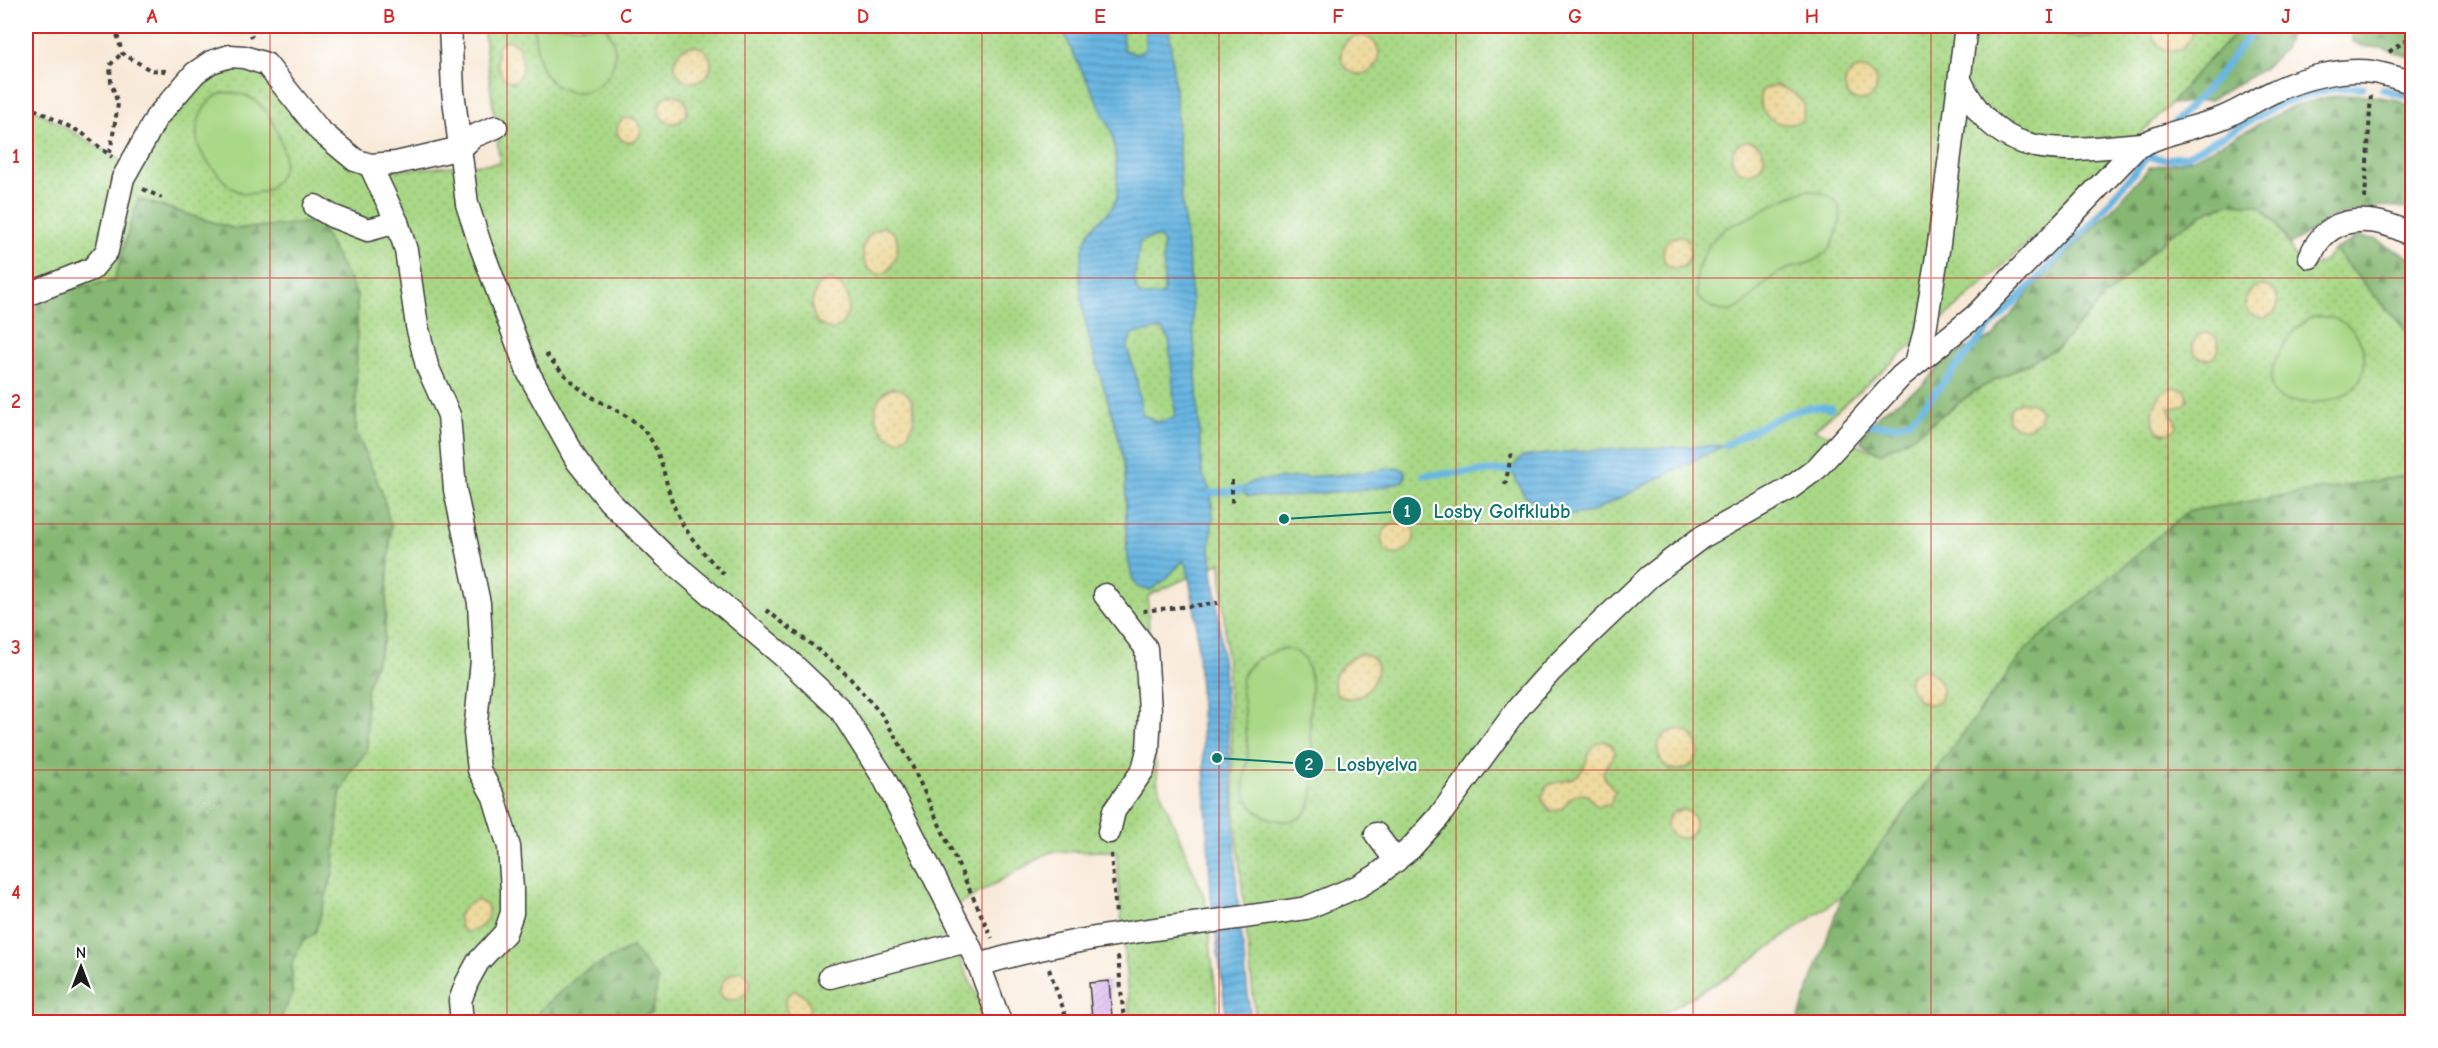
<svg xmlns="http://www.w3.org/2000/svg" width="2438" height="1048" viewBox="0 0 2438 1048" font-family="'Comic Neue',sans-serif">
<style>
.grass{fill:url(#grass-dots);stroke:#627a51;stroke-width:1.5}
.forest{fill:url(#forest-firs);stroke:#516a48;stroke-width:1.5}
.sand{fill:url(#sand-dots);stroke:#857b5d;stroke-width:1.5}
.garden{fill:#a9d886;stroke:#627a51;stroke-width:1.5}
.water{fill:url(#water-rules);stroke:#42697f;stroke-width:1.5;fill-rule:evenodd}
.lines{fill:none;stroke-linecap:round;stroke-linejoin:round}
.stream{stroke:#68b6e2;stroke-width:7}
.building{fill:url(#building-hatch)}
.minor-casing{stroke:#3d3b38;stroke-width:25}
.path{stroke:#3d3b38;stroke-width:4;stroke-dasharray:4.5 4.5;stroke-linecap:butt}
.minor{stroke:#fff;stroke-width:22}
.grid{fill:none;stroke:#d62828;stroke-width:1.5;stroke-opacity:0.55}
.leader{fill:none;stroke:#0f766e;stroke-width:2}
.callout-dot{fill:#0f766e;stroke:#fff;stroke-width:2}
.mark-label{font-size:18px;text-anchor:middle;font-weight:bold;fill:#fff}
.callout-label{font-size:20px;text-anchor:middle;font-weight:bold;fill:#0f766e;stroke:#fff;stroke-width:4.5;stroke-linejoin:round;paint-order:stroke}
.neatline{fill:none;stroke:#d62828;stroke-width:2}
.grid-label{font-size:20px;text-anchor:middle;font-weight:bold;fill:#d62828}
</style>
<defs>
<pattern id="grass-dots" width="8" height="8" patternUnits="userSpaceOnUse" patternTransform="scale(1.5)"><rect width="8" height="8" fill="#a9d886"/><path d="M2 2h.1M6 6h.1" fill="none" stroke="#91b973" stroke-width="1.8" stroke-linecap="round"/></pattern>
<pattern id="forest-firs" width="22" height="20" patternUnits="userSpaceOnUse" patternTransform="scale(1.5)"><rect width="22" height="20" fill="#86b873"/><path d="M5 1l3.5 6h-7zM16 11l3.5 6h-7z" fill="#6d955e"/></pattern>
<pattern id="sand-dots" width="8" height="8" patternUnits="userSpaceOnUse" patternTransform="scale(1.5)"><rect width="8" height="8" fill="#eeda9e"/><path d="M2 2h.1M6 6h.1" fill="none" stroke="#ccba88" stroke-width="1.8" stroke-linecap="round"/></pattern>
<pattern id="water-rules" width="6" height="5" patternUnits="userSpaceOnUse" patternTransform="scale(1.5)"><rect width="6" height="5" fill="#68b6e2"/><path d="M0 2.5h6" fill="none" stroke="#5593b6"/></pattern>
<pattern id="building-hatch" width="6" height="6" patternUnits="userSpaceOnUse" patternTransform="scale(1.5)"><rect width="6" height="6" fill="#d6b1ef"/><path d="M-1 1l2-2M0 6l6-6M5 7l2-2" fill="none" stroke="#b798cc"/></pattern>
</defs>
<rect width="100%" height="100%" fill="#fff"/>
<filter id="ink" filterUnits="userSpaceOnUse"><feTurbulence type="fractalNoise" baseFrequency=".0167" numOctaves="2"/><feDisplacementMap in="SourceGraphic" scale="12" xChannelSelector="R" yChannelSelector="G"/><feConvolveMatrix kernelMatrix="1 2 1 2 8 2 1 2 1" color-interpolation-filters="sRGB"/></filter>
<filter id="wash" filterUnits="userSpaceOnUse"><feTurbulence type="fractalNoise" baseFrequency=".008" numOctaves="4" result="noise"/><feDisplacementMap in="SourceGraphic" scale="24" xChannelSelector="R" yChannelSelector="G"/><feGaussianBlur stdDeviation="1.35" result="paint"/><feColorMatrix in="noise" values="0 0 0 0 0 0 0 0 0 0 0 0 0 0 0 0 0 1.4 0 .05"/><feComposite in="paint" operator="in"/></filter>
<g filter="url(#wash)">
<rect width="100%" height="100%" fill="#f8e8d6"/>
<polygon class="grass" points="483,26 2243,26 2195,74 2171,104 1989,279 1814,430 1880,453 1952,408 1975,391 2057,348 2104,298 2168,236 2211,209 2233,203 2260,205 2276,223 2298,261 2307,269 2322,262 2334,250 2412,337 2412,475 2390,480 2026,649 1842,896 1732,974 1648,1022 1256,1022 1237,838 1221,562 1148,596 1150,711 1158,786 1205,899 1219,1022 1130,1022 1116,851 1050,852 939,916 979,1000 987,1022 279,1022 292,994 292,962 302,942 315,933 333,872 340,794 352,769 367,751 366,689 384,640 382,492 356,432 357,295 318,222 235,229 139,199 114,281 56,291 26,291 26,104 135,169 190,88 238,65 277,78 335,156 398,170 500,163"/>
<g class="forest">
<polygon points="2243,26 2292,26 2284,49 2262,70 2210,100 2171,104 2195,74"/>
<polygon points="2350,26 2412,26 2412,58 2382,48 2362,46 2352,41"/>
<polygon points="2358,94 2399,100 2412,109 2412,209 2387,206 2334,216 2290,245 2276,223 2260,205 2233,203 2211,209 2168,236 2104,298 2057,348 1975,391 1912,437 1880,453 1861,442 1862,436 1881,412 1923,385 1944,361 1962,350 1993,337 2032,289 2118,203 2150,167 2180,162 2194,158 2293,106 2328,97"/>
<polygon points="138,199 235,229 318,222 357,295 356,432 382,492 391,527 384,640 366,689 367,751 352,769 340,794 333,872 315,933 302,942 292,962 292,994 279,1022 26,1022 26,291 56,291 114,281"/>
<polygon points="2358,237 2375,239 2412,259 2412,337 2334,250"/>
<polygon points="2412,475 2412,1022 1797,1022 1842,896 2026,649 2188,511"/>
<polygon points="632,947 658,980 652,1013 630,1022 539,1022 538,1012 580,974"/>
</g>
<g class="sand">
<path d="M2153,26h38v12l-10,12c-17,2 -30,-5 -28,-24z"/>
<circle cx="1360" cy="55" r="19"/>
<path d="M508,40l10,5c5,13 7,28 -4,38l-11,-5 -6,-14v-17l7,-6z"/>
<circle cx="693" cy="64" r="18"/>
<circle cx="1861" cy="85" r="16"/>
<path d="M1776,85l16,7 12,12 -1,15c-19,15 -52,-5 -41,-29z"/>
<circle cx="673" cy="109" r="14"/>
<circle cx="629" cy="130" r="12"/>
<circle cx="1748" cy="157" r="16"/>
<path d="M882,227c24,5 16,33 4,46l-9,1 -9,-5c-10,-17 -5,-35 14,-42z"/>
<polygon points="1678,236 1684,237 1689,242 1690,256 1684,266 1674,269 1664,263 1663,247 1669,239"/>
<path d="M828,280c27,4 27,40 4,51l-15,-8 -6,-16 6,-21z"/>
<circle cx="2262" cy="302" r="16"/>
<circle cx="2206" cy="346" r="13"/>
<path d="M2174,387l11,3c4,6 4,12 -2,16l-14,2 2,7 5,5 1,6c-5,9 -12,9 -20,5 -9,-16 -2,-40 17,-44z"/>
<path d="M892,388c41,0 18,84 -12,39 -9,-14 -4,-34 12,-39z"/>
<path d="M2020,402l12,1 8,8v8c-9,12 -24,13 -32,0l3,-12z"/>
<path d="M1404,522c10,3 12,9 10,18 -23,40 -55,-15 -10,-18z"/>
<path d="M1359,654c33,0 14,44 -9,44 -19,1 -19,-19 -10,-30 5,-6 12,-10 19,-14z"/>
<path d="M1923,669c28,8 23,46 -4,32l-11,-17 4,-9z"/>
<circle cx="1678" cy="750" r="20"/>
<path d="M1605,741l7,4 3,8 -12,19 2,7 10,12 -5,13 -13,2 -9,-10 -8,-3 -10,5 -8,11 -12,2 -7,-9 -1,-5 5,-11c10,-6 24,-4 32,-12 12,-10 5,-31 26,-33z"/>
<circle cx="1681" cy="824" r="14"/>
<path d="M477,900l10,5c5,14 -7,26 -21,27l-5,-4 -3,-12 7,-10z"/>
<path d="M735,972c10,-1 15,4 15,14 -5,11 -13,16 -25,13l-5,-6c0,-11 6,-17 15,-21z"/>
<path d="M795,990l11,6 4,9 -1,10 -9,6c-12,-3 -17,-12 -14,-24z"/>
</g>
<g class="garden">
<path d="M533,26h72c34,47 -27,89 -57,52 -12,-14 -11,-35 -15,-52z"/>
<path d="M2053,26h60c-20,13 -42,18 -60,0z"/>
<path d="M222,93c13,-1 26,1 36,10 14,11 30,47 25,65 -2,9 -10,16 -17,23 -7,1 -15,4 -23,2 -10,-2 -19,-11 -25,-19 -7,-8 -15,-16 -19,-27 -7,-20 3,-46 23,-54z"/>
<path d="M1807,190c26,3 41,14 30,42 -3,9 -6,17 -14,23 -14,12 -32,9 -46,19 -30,19 -39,58 -79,24 -6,-27 6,-54 28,-70 8,-5 18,-7 26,-12 17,-10 35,-20 55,-26z"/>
<path d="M2313,317c64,-9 81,100 -23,84 -45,-7 0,-76 23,-84z"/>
<path d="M1285,648c7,2 14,4 19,11 12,18 5,47 6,68 2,30 20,108 -38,92 -13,-4 -22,-12 -26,-24 -5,-17 2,-25 2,-41 -1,-24 -5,-48 -7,-73 5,-20 25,-27 44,-33z"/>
</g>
<g class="water">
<path d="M1062,26h60l1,23c8,4 16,7 22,0v-23h24l8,85 4,81 9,81 12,199 9,21 2,22 -3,34 9,67 14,184 4,92 14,130h-24l-16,-126 -15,-278 -9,-52 -4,-5 -17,18 -15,11 -14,-3c-17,-28 -8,-87 -13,-121 -9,-64 -43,-124 -44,-190 0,-14 3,-37 12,-48 8,-9 22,-18 25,-32 2,-11 -2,-46 -4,-59 -2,-8 -7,-17 -11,-25 -11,-27 -32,-59 -40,-86zM1156,237l5,2 2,7 1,46 -3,3 -20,1c-14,-17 0,-33 -2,-52l2,-3zM1155,330h8l6,9 6,71 -1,8 -18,4 -14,-8 -6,-38 -9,-28 5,-14z"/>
<polygon points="1725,445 1592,512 1558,517 1524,495 1511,470 1521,457 1575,451"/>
<polygon points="1395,468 1404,470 1406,476 1403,481 1384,487 1285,497 1248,496 1240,490 1253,481 1359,473"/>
</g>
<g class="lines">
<g class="stream">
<polyline points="2382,89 2412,97"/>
<polyline points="2173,124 2209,87 2257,26"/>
<polyline points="2147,157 2167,159 2186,156 2284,102 2330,89 2363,87"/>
<path d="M1869,424c23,2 31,5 49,-11l70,-84 103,-105 60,-72"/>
<path d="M1725,445c30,-15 73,-44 106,-37"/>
<polyline points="1424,475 1511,470"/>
<polyline points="1211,493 1240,490"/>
</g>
</g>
<g id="blocks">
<polygon class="building" points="1109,981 1112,1017 1092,1018 1089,983"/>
</g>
</g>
<g filter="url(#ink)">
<use href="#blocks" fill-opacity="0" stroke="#3d3b38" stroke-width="1.5"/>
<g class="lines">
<defs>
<g id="minor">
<polyline points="450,26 453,91 467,204 481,247 528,372 577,461 609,501 665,556 789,661 840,709 885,780 979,965 1000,1022"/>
<path d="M1960,80c41,87 105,69 184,64"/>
<polyline points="370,165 397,222 406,250 417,326 427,366 449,415 455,490 479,603 482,660 475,733 479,770 494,797 509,847 512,889 512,913 505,933 478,962 467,982 460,1001 462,1022"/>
<polyline points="315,206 332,216 368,230 397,222"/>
<path d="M2310,257c18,-46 65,-42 102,-22"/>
<polyline points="31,293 92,269 107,251 123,178 145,139 156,118 195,73 211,62 230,56 244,57 266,64 320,131 355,160 370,165 396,163 461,148 474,136 496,127"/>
<polyline points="1916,363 1925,330 1939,244 1966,26"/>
<polyline points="1105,595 1146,648 1150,711 1148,750 1143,770 1114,811 1109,832"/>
<polyline points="1376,834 1396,861"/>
<path d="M979,965c106,-33 218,-39 327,-57l53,-22 17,-10 34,-27 28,-31 81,-111 33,-37 37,-36 60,-57 53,-40 87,-48 27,-20 85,-93 74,-60 161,-168c26,-15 57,-19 86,-30 18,-7 35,-19 53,-27 27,-13 67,-23 98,-19 13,2 26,7 39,10"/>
<polyline points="830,977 967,941"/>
</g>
</defs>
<use href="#minor" class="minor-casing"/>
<g class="path">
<polyline points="115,26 122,53 150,70 167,71"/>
<polyline points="248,26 252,37"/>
<polyline points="2389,52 2412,36"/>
<polyline points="26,105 82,133 112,157"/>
<polyline points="110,153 118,104 111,82 110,65 122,53"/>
<polyline points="143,189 162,198"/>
<polyline points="2365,199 2371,93"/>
<path d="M546,354c11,13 22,26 36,36 19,15 48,23 64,43 19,23 18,54 31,80 11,24 29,43 47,61"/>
<polyline points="1232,480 1232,504"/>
<polyline points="1505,485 1512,452"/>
<polyline points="766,610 816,648 848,676 882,715 909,759 992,938"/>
<polyline points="1143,611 1218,603"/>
<polyline points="1111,854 1116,915"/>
<polyline points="1118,956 1124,1022"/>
<polyline points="1049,969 1068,1022"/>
</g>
<use href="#minor" class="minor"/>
</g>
</g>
<path class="grid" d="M270,26v996M507,26v996M745,26v996M982,26v996M1219,26v996M1456,26v996M1693,26v996M1931,26v996M2168,26v996M26,278h2386M26,524h2386M26,770h2386"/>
<path class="leader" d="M1284 519L1407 511M1217 758L1309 764"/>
<g class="callout-dot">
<circle cx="1284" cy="519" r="6"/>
<circle cx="1217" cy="758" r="6"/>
<circle cx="1407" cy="511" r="15"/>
<circle cx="1309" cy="764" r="15"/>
</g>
<g class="mark-label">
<text x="1407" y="517">1</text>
<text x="1309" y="770">2</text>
</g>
<g class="callout-label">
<text x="1502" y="518">Losby Golfklubb</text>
<text x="1377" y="771">Losbyelva</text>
</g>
<rect width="2438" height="1048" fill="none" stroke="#fff" stroke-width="66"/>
<g transform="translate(81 967)" stroke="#ffffff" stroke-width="4.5" paint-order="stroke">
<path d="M0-4.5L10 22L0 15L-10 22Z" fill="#1c1c1c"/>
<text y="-9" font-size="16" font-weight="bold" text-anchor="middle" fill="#1c1c1c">N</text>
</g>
<rect x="33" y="33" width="2372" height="982" class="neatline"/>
<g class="grid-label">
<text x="152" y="23">A</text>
<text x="389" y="23">B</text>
<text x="626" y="23">C</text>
<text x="863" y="23">D</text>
<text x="1100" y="23">E</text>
<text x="1338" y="23">F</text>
<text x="1575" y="23">G</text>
<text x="1812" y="23">H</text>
<text x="2049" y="23">I</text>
<text x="2286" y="23">J</text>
<text x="16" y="163">1</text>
<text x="16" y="408">2</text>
<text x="16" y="654">3</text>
<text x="16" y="899">4</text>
</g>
</svg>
